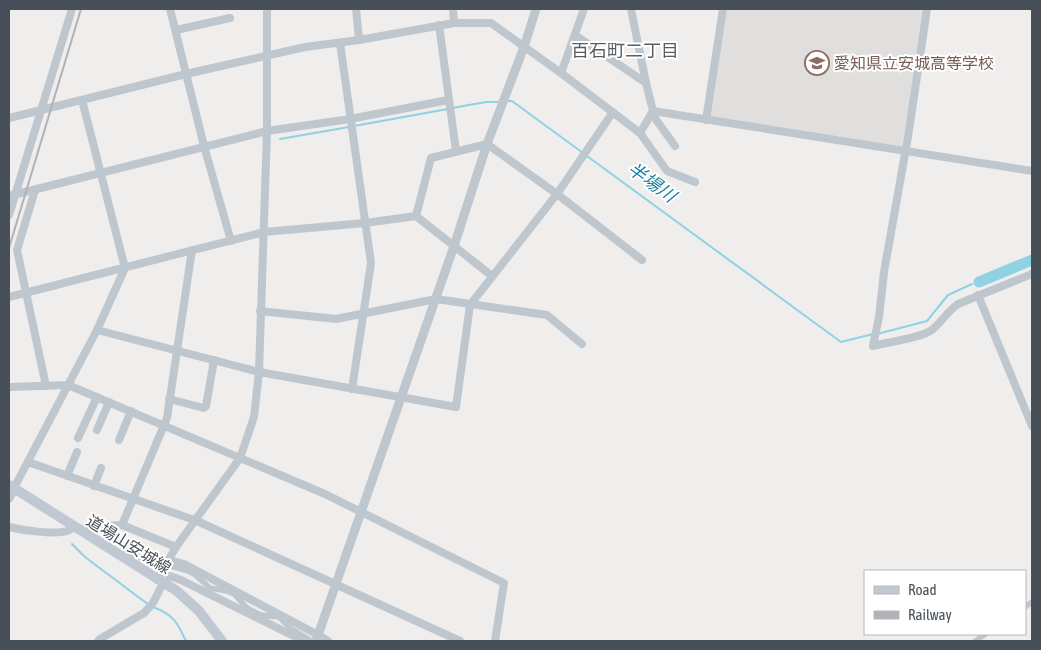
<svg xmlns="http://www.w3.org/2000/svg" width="1041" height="650" viewBox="0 0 1041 650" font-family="'Asap Condensed','Noto Sans JP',sans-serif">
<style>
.education{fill:#e1dede}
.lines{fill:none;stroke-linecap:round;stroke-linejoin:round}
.stream{stroke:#8ed2e4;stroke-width:2}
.river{stroke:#8ed2e4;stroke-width:11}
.pedestrian{stroke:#bfc7ce;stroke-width:5.5}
.minor{stroke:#bfc7ce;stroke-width:8}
.tertiary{stroke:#bfc7ce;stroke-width:9}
.secondary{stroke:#bfc8d3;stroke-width:10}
.rail{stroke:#b0b2b7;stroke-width:2}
.labels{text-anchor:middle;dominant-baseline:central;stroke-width:4;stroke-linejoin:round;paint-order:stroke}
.education-label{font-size:16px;fill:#785e54;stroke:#fff;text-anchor:start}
.street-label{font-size:16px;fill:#475059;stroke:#fff}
.neighbourhood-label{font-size:18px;fill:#5a5d61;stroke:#fff}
.water-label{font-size:18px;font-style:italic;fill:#17809c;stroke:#fff}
</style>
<rect width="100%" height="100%" fill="#f0eded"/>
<polygon class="education" points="726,9 924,9 902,147 709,117"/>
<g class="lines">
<g class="stream">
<polyline points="507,101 512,101 583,153"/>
<polyline points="452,108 486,102 500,102"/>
<polyline points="354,126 448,109"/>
<polyline points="280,139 349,127"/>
<polyline points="587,156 841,342 873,334"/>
<polyline points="877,334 927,321 948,295 972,284"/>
<polyline points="72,544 85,557 149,605"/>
<path d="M153,607c21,8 24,15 33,34"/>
</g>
<polyline class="river" points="979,282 1032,260"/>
<g class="pedestrian">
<polyline points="126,553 188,571 194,574 210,588 227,591 234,594 247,608 261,615 279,617 290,628 312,641"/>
<polyline points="1025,607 1032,602"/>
<polyline points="975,641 986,634"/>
</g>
<g class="minor">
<polyline points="170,9 204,146 231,241"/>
<polyline points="356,9 359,40"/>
<polyline points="453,9 454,23"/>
<polyline points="631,9 646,83 653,111 640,133"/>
<path d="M927,9l-19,128 -24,135 -5,45 -6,29c15,-4 50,-8 60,-17 9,-8 15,-18 25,-25l74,-30"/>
<polyline points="439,25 456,151"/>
<polyline points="176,30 230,18"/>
<polyline points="575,35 646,83"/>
<polyline points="340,43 371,263 352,389"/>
<polyline points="561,73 584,9"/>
<polyline points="653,111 1032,171"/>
<polyline points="652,114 675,146"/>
<polyline points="9,118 186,74 305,47 359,40 454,23 491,23 561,73 640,133 667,171 695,182"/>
<polyline points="706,120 723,9"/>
<polyline points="35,190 17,250 46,386"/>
<polyline points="9,196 267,131 350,119 448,100"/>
<polyline points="9,215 72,9"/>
<polyline points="416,216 431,158 487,144 557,194 642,260"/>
<polyline points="978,295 1032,426"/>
<polyline points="9,297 264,232 365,223 416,216 492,276"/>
<polyline points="260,311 336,319 436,299 547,315 582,344"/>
<polyline points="97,330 259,372 456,407 470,305 557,194 613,112"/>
<polyline points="9,387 68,385 325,494 504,583 495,641"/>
<polyline points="169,399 204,408 206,406 214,360"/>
<polyline points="97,430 109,402"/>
<polyline points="78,438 97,397"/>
<polyline points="119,440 131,411"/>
<polyline points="28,462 197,521 460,641"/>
<polyline points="67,476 77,452"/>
<polyline points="94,486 101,468"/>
<polyline points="14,488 97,330 125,268 82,100"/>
<polyline points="9,499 15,489"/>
<path d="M9,527c13,3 45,8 58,4 2,0 5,-3 6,-4"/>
<polyline points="79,530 93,526 122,525"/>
<polyline points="176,547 122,525 167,418 192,250"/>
<polyline points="169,560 184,564 318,635 328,641"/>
<polyline points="161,573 181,580 304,641"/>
<polyline points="157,580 176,547 240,458 254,417 259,372 267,131 267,9"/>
<polyline points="98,641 100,639 144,613 153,603 163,583"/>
</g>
<polyline class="tertiary" points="316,641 454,246 487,144 524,47 536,9"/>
<polyline class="secondary" points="9,485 177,591 199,611 222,641"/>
<polyline class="rail" points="9,248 81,9"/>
</g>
<defs>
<symbol id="school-ring" viewBox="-11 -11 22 22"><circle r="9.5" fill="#fff" stroke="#8d6e63" stroke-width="1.5"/><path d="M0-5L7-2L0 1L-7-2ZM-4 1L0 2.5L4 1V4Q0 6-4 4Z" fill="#8d6e63"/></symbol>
</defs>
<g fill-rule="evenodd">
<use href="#school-ring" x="803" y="49" width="28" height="28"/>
</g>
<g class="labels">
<g class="education-label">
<text x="834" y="63">愛知県立安城高等学校</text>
</g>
<g class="street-label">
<text transform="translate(129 544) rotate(32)">道場山安城線</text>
</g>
<g class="neighbourhood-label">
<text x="625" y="50">百石町二丁目</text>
</g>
<g class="water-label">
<text transform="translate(652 182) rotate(36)">半場川</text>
</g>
</g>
<rect width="1041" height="650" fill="none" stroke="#475059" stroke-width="20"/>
<rect x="864" y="570" width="162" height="65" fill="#ffffff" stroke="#b5b9bd"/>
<rect x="874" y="586" width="25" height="8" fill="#bfc8d3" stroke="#b5b9bd"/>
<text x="908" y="595" font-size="15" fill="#475059">Road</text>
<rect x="874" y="611" width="25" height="8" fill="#b0b2b7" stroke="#b5b9bd"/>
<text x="908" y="620" font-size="15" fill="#475059">Railway</text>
</svg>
